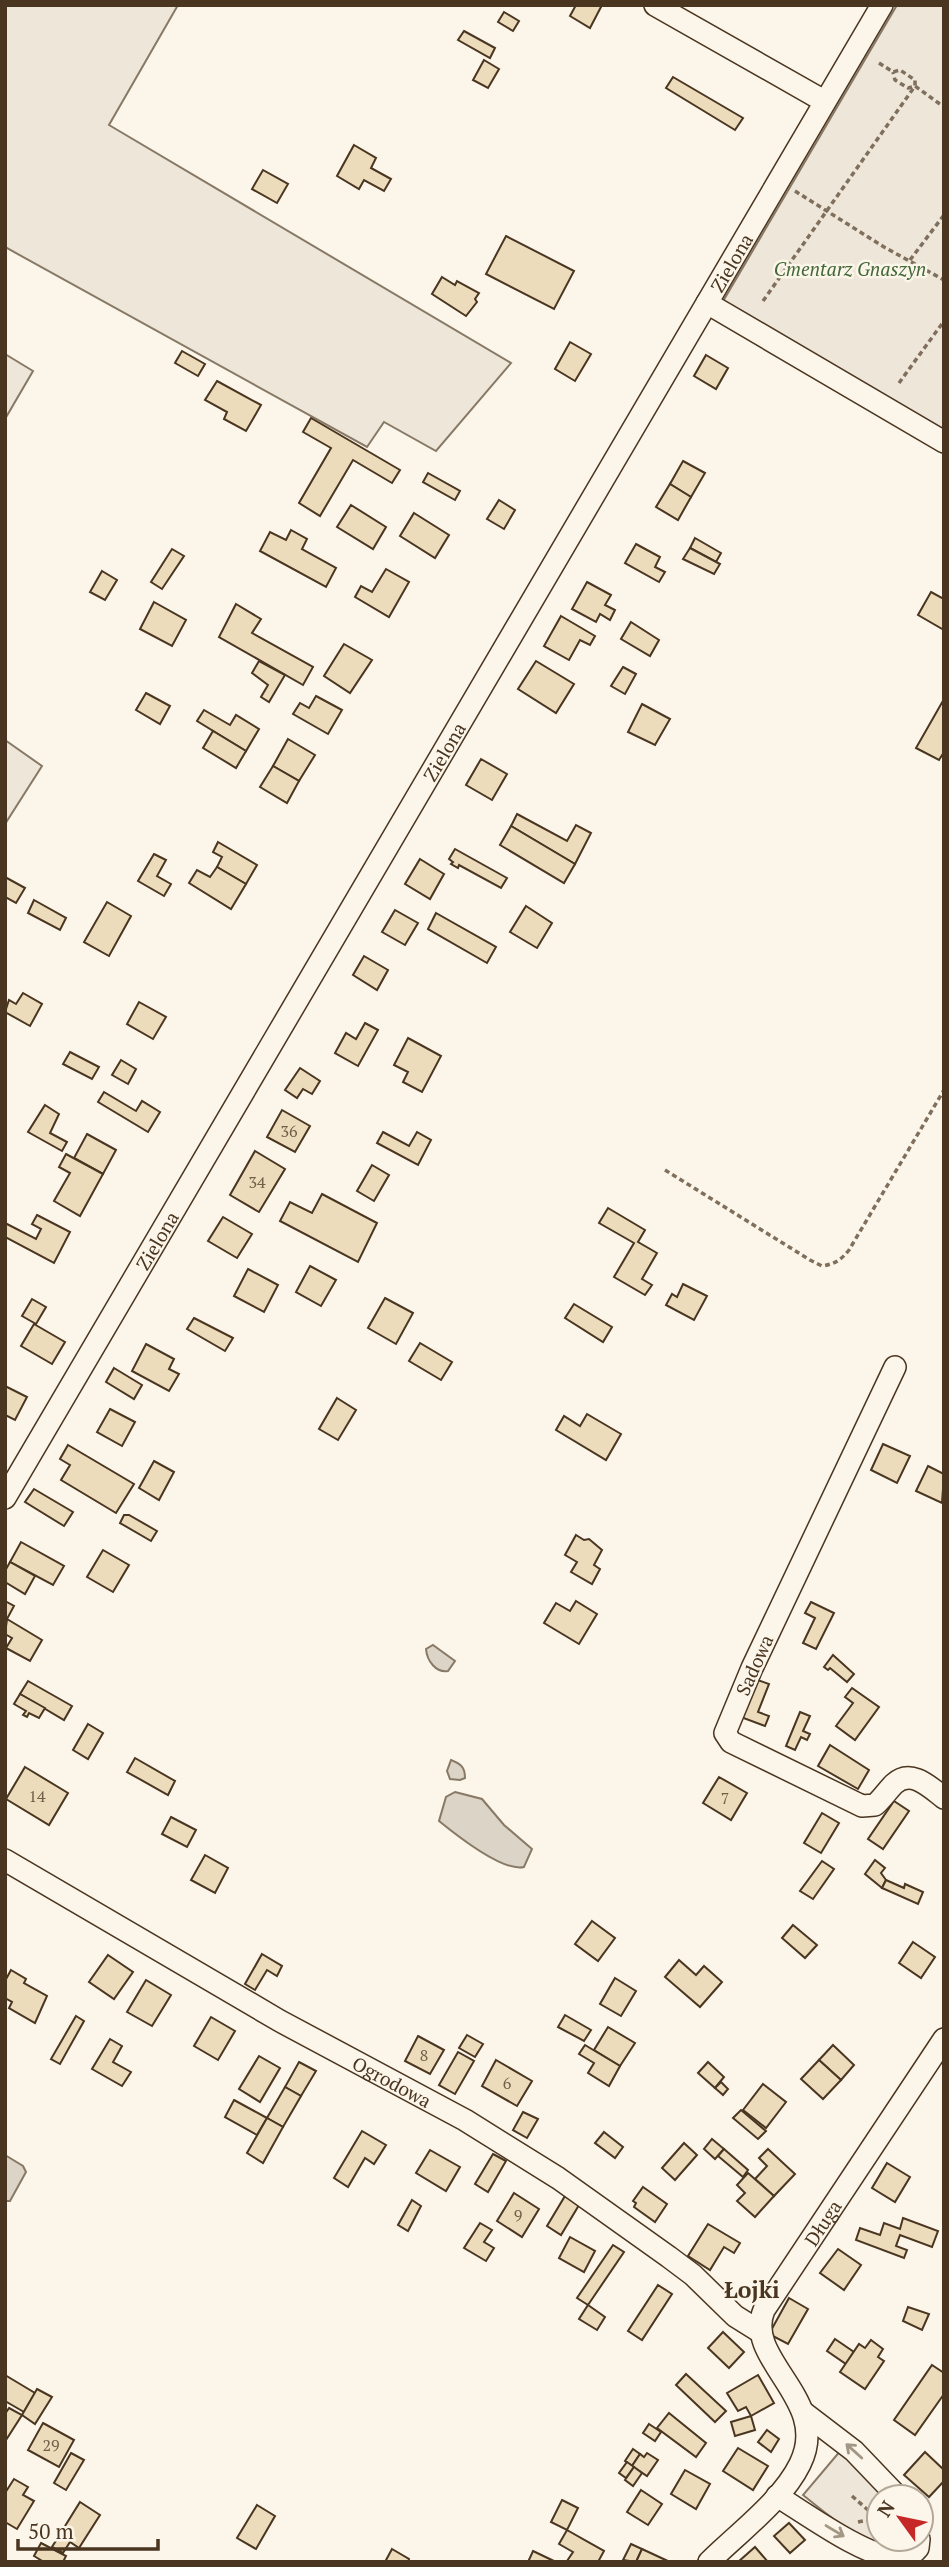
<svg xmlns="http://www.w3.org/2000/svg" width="949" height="2567" viewBox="0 0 949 2567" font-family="'PT Serif',serif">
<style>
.green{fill:#ede6d9;stroke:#887966;stroke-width:2}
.water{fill:#dcd4c6;stroke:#887966;stroke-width:2}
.building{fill:#ecdcbc;stroke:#4a3520;stroke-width:2}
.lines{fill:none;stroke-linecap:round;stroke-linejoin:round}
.minor-casing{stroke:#4a3520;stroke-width:24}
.path{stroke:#7f6f5c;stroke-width:3.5;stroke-dasharray:5 3.5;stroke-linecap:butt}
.minor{stroke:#fbf6e9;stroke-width:21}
.oneway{stroke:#a29684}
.labels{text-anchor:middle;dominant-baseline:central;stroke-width:5;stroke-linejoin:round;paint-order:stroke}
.number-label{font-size:16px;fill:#725f47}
.street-label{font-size:19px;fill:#4a3520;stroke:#fbf6e9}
.park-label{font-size:19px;font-style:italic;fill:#436837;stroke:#fbf6e9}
.quarter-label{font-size:23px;font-weight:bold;fill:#4a3520;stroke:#fbf6e9}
</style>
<rect width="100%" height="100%" fill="#fbf6e9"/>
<g class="green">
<polygon points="5,5 178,5 109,125 511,363 436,451 384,422 367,447 5,247"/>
<polygon points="897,5 944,5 944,430 722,303"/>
<polygon points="5,354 33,371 5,419"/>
<polygon points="5,740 42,766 5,824"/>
<path d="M841,2450l49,47h-11v42h31l-5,7c-33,8 -77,-31 -102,-51z"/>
</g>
<g class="water">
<path d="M433,1645l22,16 -7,10c-12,2 -21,-10 -22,-22z"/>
<path d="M451,1760c10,4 14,7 14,18l-5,2 -10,-1 -3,-8z"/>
<path d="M455,1792l27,7 22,26 28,24 -8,18c-21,5 -69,-33 -85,-46l7,-24z"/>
<polygon points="5,2155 23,2166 26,2172 10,2201 5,2201"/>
</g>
<g class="building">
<polygon points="576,5 602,5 590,28 570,16"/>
<polygon points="504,12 519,21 513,31 498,22"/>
<polygon points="464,31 495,48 490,58 458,40"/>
<polygon points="484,60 499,69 488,88 473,80"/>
<polygon points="673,77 743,118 735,130 666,88"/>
<polygon points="354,145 376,158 371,168 391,179 384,191 364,180 359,189 337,176"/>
<polygon points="263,170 288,184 277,203 252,189"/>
<polygon points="506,236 574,271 554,309 486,274"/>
<polygon points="442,277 455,285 457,281 479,293 475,299 477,302 466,316 432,294"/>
<polygon points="570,342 591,354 575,381 555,369"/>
<polygon points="182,351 205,364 198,376 175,363"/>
<polygon points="706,355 728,368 716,389 694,376"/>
<polygon points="217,381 261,405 246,431 224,419 227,412 205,400"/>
<polygon points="311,418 400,470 392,483 353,460 320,516 299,503 331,448 303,432"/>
<polygon points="683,461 705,473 691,497 670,484"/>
<polygon points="428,473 460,491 455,500 423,482"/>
<polygon points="670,484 691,497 678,520 656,507"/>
<polygon points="499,500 515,510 504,529 487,519"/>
<polygon points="351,505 386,527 373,549 337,527"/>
<polygon points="414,513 449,535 435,558 400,536"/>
<polygon points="291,530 307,539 302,549 336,568 326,587 260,551 270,532 286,540"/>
<polygon points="695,538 721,553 716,562 690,548"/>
<polygon points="636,544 660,557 655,567 665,572 659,582 625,563"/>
<polygon points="690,548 720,564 714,574 683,559"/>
<polygon points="172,549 184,556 162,589 151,582"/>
<polygon points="386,569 409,582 389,617 355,597 361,586 372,592"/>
<polygon points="102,571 117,580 105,600 90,592"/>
<polygon points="587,582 611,595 605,605 615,610 610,620 600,614 596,622 572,609"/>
<polygon points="931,592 944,599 944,630 918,615"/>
<polygon points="154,602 186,620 172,646 140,629"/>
<polygon points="236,604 261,619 252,633 313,667 303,685 219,637"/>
<polygon points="561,616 595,636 590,645 580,640 569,660 544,646"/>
<polygon points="631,622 659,640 650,656 621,639"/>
<polygon points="344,644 372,660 350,693 324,676"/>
<polygon points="259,661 285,675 269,702 261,697 268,685 252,673"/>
<polygon points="536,661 574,684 556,713 518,689"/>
<polygon points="623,667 636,674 625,694 611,686"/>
<polygon points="146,693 170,706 160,724 136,710"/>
<polygon points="316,696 342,710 328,734 293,714 300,703 309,708"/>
<polygon points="944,699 944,752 939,760 916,748"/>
<polygon points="642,704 670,719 655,745 628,732"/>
<polygon points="204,710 230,725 236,715 259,729 246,751 197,721"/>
<polygon points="213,731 246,751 236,768 203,748"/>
<polygon points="288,739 315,755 299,781 273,766"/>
<polygon points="481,759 507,774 492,800 466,785"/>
<polygon points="273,766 299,781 287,803 260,787"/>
<polygon points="517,814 567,841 576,825 591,833 575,864 511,826"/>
<polygon points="511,826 575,864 564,883 500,845"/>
<polygon points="218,842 257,865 246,884 217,867 222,857 213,852"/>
<polygon points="455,849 507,878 501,888 459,865 458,868 451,864 453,862 449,859"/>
<polygon points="154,854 166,860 157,876 171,884 164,896 138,881"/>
<polygon points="420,859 444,874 430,899 405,884"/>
<polygon points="217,867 246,884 231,909 189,883 197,870 210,877"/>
<polygon points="5,877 25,888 16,903 5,897"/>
<polygon points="34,900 66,918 60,930 28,913"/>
<polygon points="107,902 131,916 109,956 84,942"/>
<polygon points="526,906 552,923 537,948 510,932"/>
<polygon points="395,910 418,923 405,945 382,932"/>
<polygon points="436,913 496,947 487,963 428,929"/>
<polygon points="364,956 388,970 377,990 353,975"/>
<polygon points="23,993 42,1004 30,1026 5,1012 9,1000 16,1004"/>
<polygon points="139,1002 166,1017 153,1039 127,1024"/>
<polygon points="365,1023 378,1030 358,1066 335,1053 346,1033 356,1039"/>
<polygon points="408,1038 441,1056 422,1092 403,1082 408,1072 394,1065"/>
<polygon points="70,1052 99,1067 92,1079 63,1064"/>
<polygon points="121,1060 136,1069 128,1084 112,1075"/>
<polygon points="300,1068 320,1081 312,1094 303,1089 297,1098 285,1090"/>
<polygon points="104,1092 136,1111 142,1101 160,1112 148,1132 98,1102"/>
<polygon points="45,1105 59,1114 50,1133 67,1142 62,1151 28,1132"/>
<polygon points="282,1110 310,1126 295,1152 267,1137"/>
<polygon points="383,1132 409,1146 417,1132 431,1140 418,1165 377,1143"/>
<polygon points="87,1134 116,1150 103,1174 74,1158"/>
<polygon points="255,1151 285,1169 259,1212 230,1195"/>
<polygon points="66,1154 103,1174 80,1216 54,1201 70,1173 59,1167"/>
<polygon points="372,1165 389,1175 374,1201 357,1191"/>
<polygon points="322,1194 377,1223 358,1262 280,1221 290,1202 312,1213"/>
<polygon points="608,1208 645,1230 638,1242 657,1253 642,1279 652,1285 645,1295 614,1277 634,1243 599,1223"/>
<polygon points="37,1215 70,1232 54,1263 5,1237 5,1223 36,1239 41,1229 32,1224"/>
<polygon points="223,1217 252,1234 237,1258 208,1241"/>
<polygon points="310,1266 336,1280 321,1306 296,1292"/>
<polygon points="248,1269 278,1285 264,1312 234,1296"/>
<polygon points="683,1284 707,1296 694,1320 666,1305 672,1294 677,1297"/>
<polygon points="385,1298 413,1313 396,1344 368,1328"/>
<polygon points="32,1299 46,1307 36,1324 22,1316"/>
<polygon points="574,1304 612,1327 603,1342 565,1318"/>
<polygon points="194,1318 233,1338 225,1351 187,1329"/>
<polygon points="34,1324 65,1342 52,1364 21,1346"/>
<polygon points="420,1343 452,1362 441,1380 409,1361"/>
<polygon points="146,1344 174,1359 169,1369 179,1374 169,1391 132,1371"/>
<polygon points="114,1368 142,1385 134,1399 106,1382"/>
<polygon points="5,1386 27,1397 15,1420 5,1415"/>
<polygon points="337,1398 356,1410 338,1440 319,1429"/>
<polygon points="110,1409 135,1422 122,1446 97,1432"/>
<polygon points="587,1414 621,1434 606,1460 556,1430 564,1416 580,1426"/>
<polygon points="883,1444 910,1456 897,1483 871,1470"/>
<polygon points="68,1445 134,1484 116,1513 61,1480 70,1465 60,1459"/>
<polygon points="154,1461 174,1472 159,1500 139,1488"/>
<polygon points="928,1466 944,1474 942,1503 916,1491"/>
<polygon points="34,1489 73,1512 64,1526 25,1502"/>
<polygon points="124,1515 129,1515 157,1531 151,1541 120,1523"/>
<polygon points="576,1535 584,1540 589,1539 602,1550 594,1565 600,1569 592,1584 571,1572 577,1562 565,1555"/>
<polygon points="21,1542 64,1566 53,1585 10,1562"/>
<polygon points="103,1550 129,1565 113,1592 87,1577"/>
<polygon points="10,1562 35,1576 25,1594 5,1582 5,1571"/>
<polygon points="5,1601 14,1606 7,1619 5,1618"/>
<polygon points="576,1601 597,1614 579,1644 544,1623 556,1603 570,1611"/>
<polygon points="811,1602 834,1613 816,1649 803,1643 815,1618 805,1613"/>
<polygon points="7,1619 42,1640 30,1661 6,1648 12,1638 5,1634"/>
<polygon points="833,1655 854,1674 847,1682 830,1668 828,1670 824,1667"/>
<polygon points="752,1678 769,1684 758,1712 769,1716 765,1726 738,1716"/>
<polygon points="28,1681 72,1706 64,1720 20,1694"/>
<polygon points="852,1688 879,1707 855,1740 836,1726 853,1703 845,1697"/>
<polygon points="20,1694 45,1708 39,1718 29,1713 27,1717 23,1715 26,1711 14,1704"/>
<polygon points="800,1712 810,1716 803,1731 810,1734 807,1740 801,1737 795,1750 786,1746"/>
<polygon points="88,1724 103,1733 88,1759 73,1750"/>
<polygon points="830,1745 869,1770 858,1789 818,1766"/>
<polygon points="135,1758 175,1781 168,1795 127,1772"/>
<polygon points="25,1767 68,1793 49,1825 6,1799"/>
<polygon points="719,1777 747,1793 731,1820 703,1803"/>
<polygon points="894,1801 909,1811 883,1849 868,1839"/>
<polygon points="822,1813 839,1823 821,1853 804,1843"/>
<polygon points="171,1817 196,1830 187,1847 162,1834"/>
<polygon points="205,1855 228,1868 215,1893 191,1880"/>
<polygon points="875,1860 885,1868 881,1873 886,1880 882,1888 865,1874"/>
<polygon points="822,1861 834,1869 813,1899 800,1891"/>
<polygon points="886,1880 904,1888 905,1884 923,1892 918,1904 882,1888"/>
<polygon points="592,1921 615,1938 598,1961 575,1944"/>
<polygon points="793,1925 817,1945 805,1958 782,1938"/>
<polygon points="913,1942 935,1957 921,1978 899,1963"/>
<polygon points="262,1954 282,1966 277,1976 267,1970 255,1990 245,1984"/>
<polygon points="108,1955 133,1972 114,1999 89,1982"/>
<polygon points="679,1960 696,1975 704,1966 722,1982 700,2007 665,1977"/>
<polygon points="11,1970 26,1979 24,1983 47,1996 35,2023 9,2008 12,2002 5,1998 5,1981"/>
<polygon points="615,1978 636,1991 621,2016 600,2004"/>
<polygon points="146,1980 171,1995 152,2026 127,2012"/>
<polygon points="565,2015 591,2030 584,2041 558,2027"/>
<polygon points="76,2016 84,2021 60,2064 51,2059"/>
<polygon points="211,2017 235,2031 218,2060 194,2046"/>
<polygon points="608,2027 635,2043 620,2066 594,2050"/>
<polygon points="467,2035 483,2044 475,2057 459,2048"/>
<polygon points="418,2036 444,2050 430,2074 405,2061"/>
<polygon points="110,2039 122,2046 113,2062 131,2072 122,2086 92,2069"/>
<polygon points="585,2045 620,2066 609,2086 588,2073 594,2063 579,2054"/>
<polygon points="833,2045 854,2065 841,2080 819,2060"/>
<polygon points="458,2052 474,2061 455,2094 439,2085"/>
<polygon points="259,2056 280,2068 260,2102 239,2089"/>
<polygon points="496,2060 532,2081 517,2106 482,2086"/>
<polygon points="819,2060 841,2080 823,2099 801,2079"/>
<polygon points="299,2062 316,2071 301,2096 285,2087"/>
<polygon points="708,2062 724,2077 715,2088 698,2073"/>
<polygon points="721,2082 728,2089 723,2095 715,2088"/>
<polygon points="763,2084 786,2102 766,2128 743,2110"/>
<polygon points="285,2087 301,2096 283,2127 267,2118"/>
<polygon points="234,2100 267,2118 257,2135 225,2117"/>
<polygon points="741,2110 766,2131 758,2139 733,2118"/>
<polygon points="523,2112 538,2119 527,2138 513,2130"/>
<polygon points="267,2118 283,2127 263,2163 247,2153"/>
<polygon points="362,2131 386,2145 374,2164 365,2158 348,2187 334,2178"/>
<polygon points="604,2132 623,2147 615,2158 595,2143"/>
<polygon points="712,2139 724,2149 715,2159 704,2149"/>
<polygon points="684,2143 697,2155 675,2180 662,2168"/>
<polygon points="724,2149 748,2170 743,2177 718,2156"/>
<polygon points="768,2149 795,2174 774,2196 755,2179 767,2166 759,2158"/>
<polygon points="430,2150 460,2167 446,2191 416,2173"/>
<polygon points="493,2154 506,2161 488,2192 475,2184"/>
<polygon points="887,2163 910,2177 895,2202 872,2188"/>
<polygon points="748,2173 774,2196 755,2217 737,2201 745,2193 737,2185"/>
<polygon points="643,2187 667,2204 655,2222 634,2207 636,2203 633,2201"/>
<polygon points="514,2193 539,2209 522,2237 497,2221"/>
<polygon points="565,2196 579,2205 561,2235 547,2226"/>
<polygon points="412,2200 421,2206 408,2231 398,2225"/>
<polygon points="903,2218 938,2231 932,2247 900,2235 896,2246 907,2250 904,2258 856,2240 860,2228 880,2235 884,2223 900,2229"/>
<polygon points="480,2223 492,2230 484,2242 494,2248 486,2261 464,2248"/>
<polygon points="708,2224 740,2243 734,2253 724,2247 710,2270 688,2256"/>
<polygon points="570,2237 595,2251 584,2272 559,2258"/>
<polygon points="613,2245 624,2252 588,2305 577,2298"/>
<polygon points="838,2249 861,2265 844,2290 820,2273"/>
<polygon points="658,2285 672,2294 642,2340 628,2331"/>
<polygon points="789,2298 808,2309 788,2344 769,2334"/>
<polygon points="588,2305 605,2317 597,2330 579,2319"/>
<polygon points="908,2307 929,2314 922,2330 903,2321"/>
<polygon points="723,2332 744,2352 729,2368 708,2348"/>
<polygon points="835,2339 854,2352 846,2364 827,2351"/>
<polygon points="871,2340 883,2349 878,2357 884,2361 865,2389 840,2372 859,2344 865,2348"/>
<polygon points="932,2365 944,2373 944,2394 915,2435 894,2420"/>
<polygon points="686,2374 726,2411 715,2422 676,2385"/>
<polygon points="5,2375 35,2393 24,2412 5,2401"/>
<polygon points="758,2375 774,2403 751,2416 746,2407 738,2411 727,2393"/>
<polygon points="37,2389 52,2397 35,2424 22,2415"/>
<polygon points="9,2408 22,2415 6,2440 5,2414"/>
<polygon points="669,2413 706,2443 696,2457 657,2428"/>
<polygon points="751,2416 755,2430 735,2436 731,2422"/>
<polygon points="43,2423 74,2440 59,2467 28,2450"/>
<polygon points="649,2424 661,2432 655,2441 643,2433"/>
<polygon points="767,2430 779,2439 771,2452 758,2442"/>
<polygon points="738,2448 768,2466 753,2490 723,2471"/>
<polygon points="633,2449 640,2454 632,2466 625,2461"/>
<polygon points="925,2452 944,2470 944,2481 929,2497 904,2475"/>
<polygon points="71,2453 84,2460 66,2490 54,2483"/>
<polygon points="647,2453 658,2460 647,2476 632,2466 640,2454 644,2457"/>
<polygon points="627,2462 634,2467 626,2478 619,2473"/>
<polygon points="634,2467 642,2473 633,2486 625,2480"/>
<polygon points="685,2470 710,2484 696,2509 671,2494"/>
<polygon points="14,2479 28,2487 23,2495 34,2501 17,2529 5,2522 5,2493"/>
<polygon points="641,2490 662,2504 648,2525 627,2512"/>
<polygon points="562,2500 578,2508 567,2530 551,2522"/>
<polygon points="80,2502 100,2515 79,2548 70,2542 63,2553 52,2547"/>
<polygon points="257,2505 275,2516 256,2549 237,2538"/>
<polygon points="789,2523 805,2540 790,2553 774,2536"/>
<polygon points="567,2530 604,2551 598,2562 567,2561 573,2552 559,2544"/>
<polygon points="41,2543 66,2556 63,2562 44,2562 34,2556"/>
<polygon points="631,2544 642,2549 636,2562 623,2560"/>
<polygon points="755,2547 768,2562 738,2562"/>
<polygon points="392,2549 409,2559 408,2562 385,2562"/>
<polygon points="642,2549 670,2562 636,2562"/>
<polygon points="533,2551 556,2562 528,2562"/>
</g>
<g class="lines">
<defs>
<g id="minor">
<polyline points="655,5 824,101"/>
<polyline points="707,303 944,442"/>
<path d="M895,1367l-143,301 -27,65 6,9 131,64 13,-1c7,-6 12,-14 19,-21 17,-16 36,3 50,14"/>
<path id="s1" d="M5,1498l877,-1493"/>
<path id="s2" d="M5,1860l275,161 185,99 93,58 111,79 24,18 42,41 24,15"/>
<polyline points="803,2412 854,2451 898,2497"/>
<path d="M777,2496c28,17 91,63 122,62 8,0 14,-4 19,-10l1,-9"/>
<path id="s3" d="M709,2562c29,-29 73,-61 91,-98 32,-64 -57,-104 -36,-154l180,-271"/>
</g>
</defs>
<use href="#minor" class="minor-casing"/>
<g class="path">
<polyline points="879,63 893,72 900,70 915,80 915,86 908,88 895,80 893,72"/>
<polyline points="795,191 884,247 944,280"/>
<polyline points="910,260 944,215"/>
<polyline points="763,301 915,86 944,107"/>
<polyline points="899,383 944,321"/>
<path d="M665,1170l145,90 12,6c13,-2 19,-6 27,-16l95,-160"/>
<polyline points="852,2496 877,2518"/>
<polyline points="858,2522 878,2518 878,2505"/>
</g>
<use href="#minor" class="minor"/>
</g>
<defs><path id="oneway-shaft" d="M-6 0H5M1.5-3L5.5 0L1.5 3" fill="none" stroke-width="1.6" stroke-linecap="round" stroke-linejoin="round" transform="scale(1.75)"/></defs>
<g class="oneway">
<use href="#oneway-shaft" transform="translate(854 2451) rotate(-138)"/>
<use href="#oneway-shaft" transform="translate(835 2531) rotate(31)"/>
</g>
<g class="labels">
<g class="number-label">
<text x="289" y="1131">36</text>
<text x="257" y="1182">34</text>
<text x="37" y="1796">14</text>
<text x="725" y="1798">7</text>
<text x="424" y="2055">8</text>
<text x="507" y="2083">6</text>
<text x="518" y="2215">9</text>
<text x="51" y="2445">29</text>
</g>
<g class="street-label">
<text stroke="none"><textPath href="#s1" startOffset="1433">Zielona</textPath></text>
<text stroke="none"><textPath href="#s1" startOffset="866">Zielona</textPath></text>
<text stroke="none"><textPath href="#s1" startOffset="299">Zielona</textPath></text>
<text transform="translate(754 1665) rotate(-66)">Sadowa</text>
<text stroke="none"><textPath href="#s2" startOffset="446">Ogrodowa</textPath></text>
<text stroke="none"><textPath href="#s3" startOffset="406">Długa</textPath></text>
</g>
<g class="park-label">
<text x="850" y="268">Cmentarz Gnaszyn</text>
</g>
<g class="quarter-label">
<text x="752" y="2289">Łojki</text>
</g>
</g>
<rect width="949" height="2567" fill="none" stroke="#4a3520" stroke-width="14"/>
<g transform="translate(900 2518) rotate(303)"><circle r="33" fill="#fbf6e9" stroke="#b4a999" stroke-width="2"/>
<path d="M0-5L12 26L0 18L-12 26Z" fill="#c62828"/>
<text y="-10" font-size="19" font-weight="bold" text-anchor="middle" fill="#4a3520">N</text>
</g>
<path d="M18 2539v10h140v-10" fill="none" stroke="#4a3520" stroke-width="3.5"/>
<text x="28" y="2539" font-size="21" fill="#4a3520" stroke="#fbf6e9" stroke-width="5" paint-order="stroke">50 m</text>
</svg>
